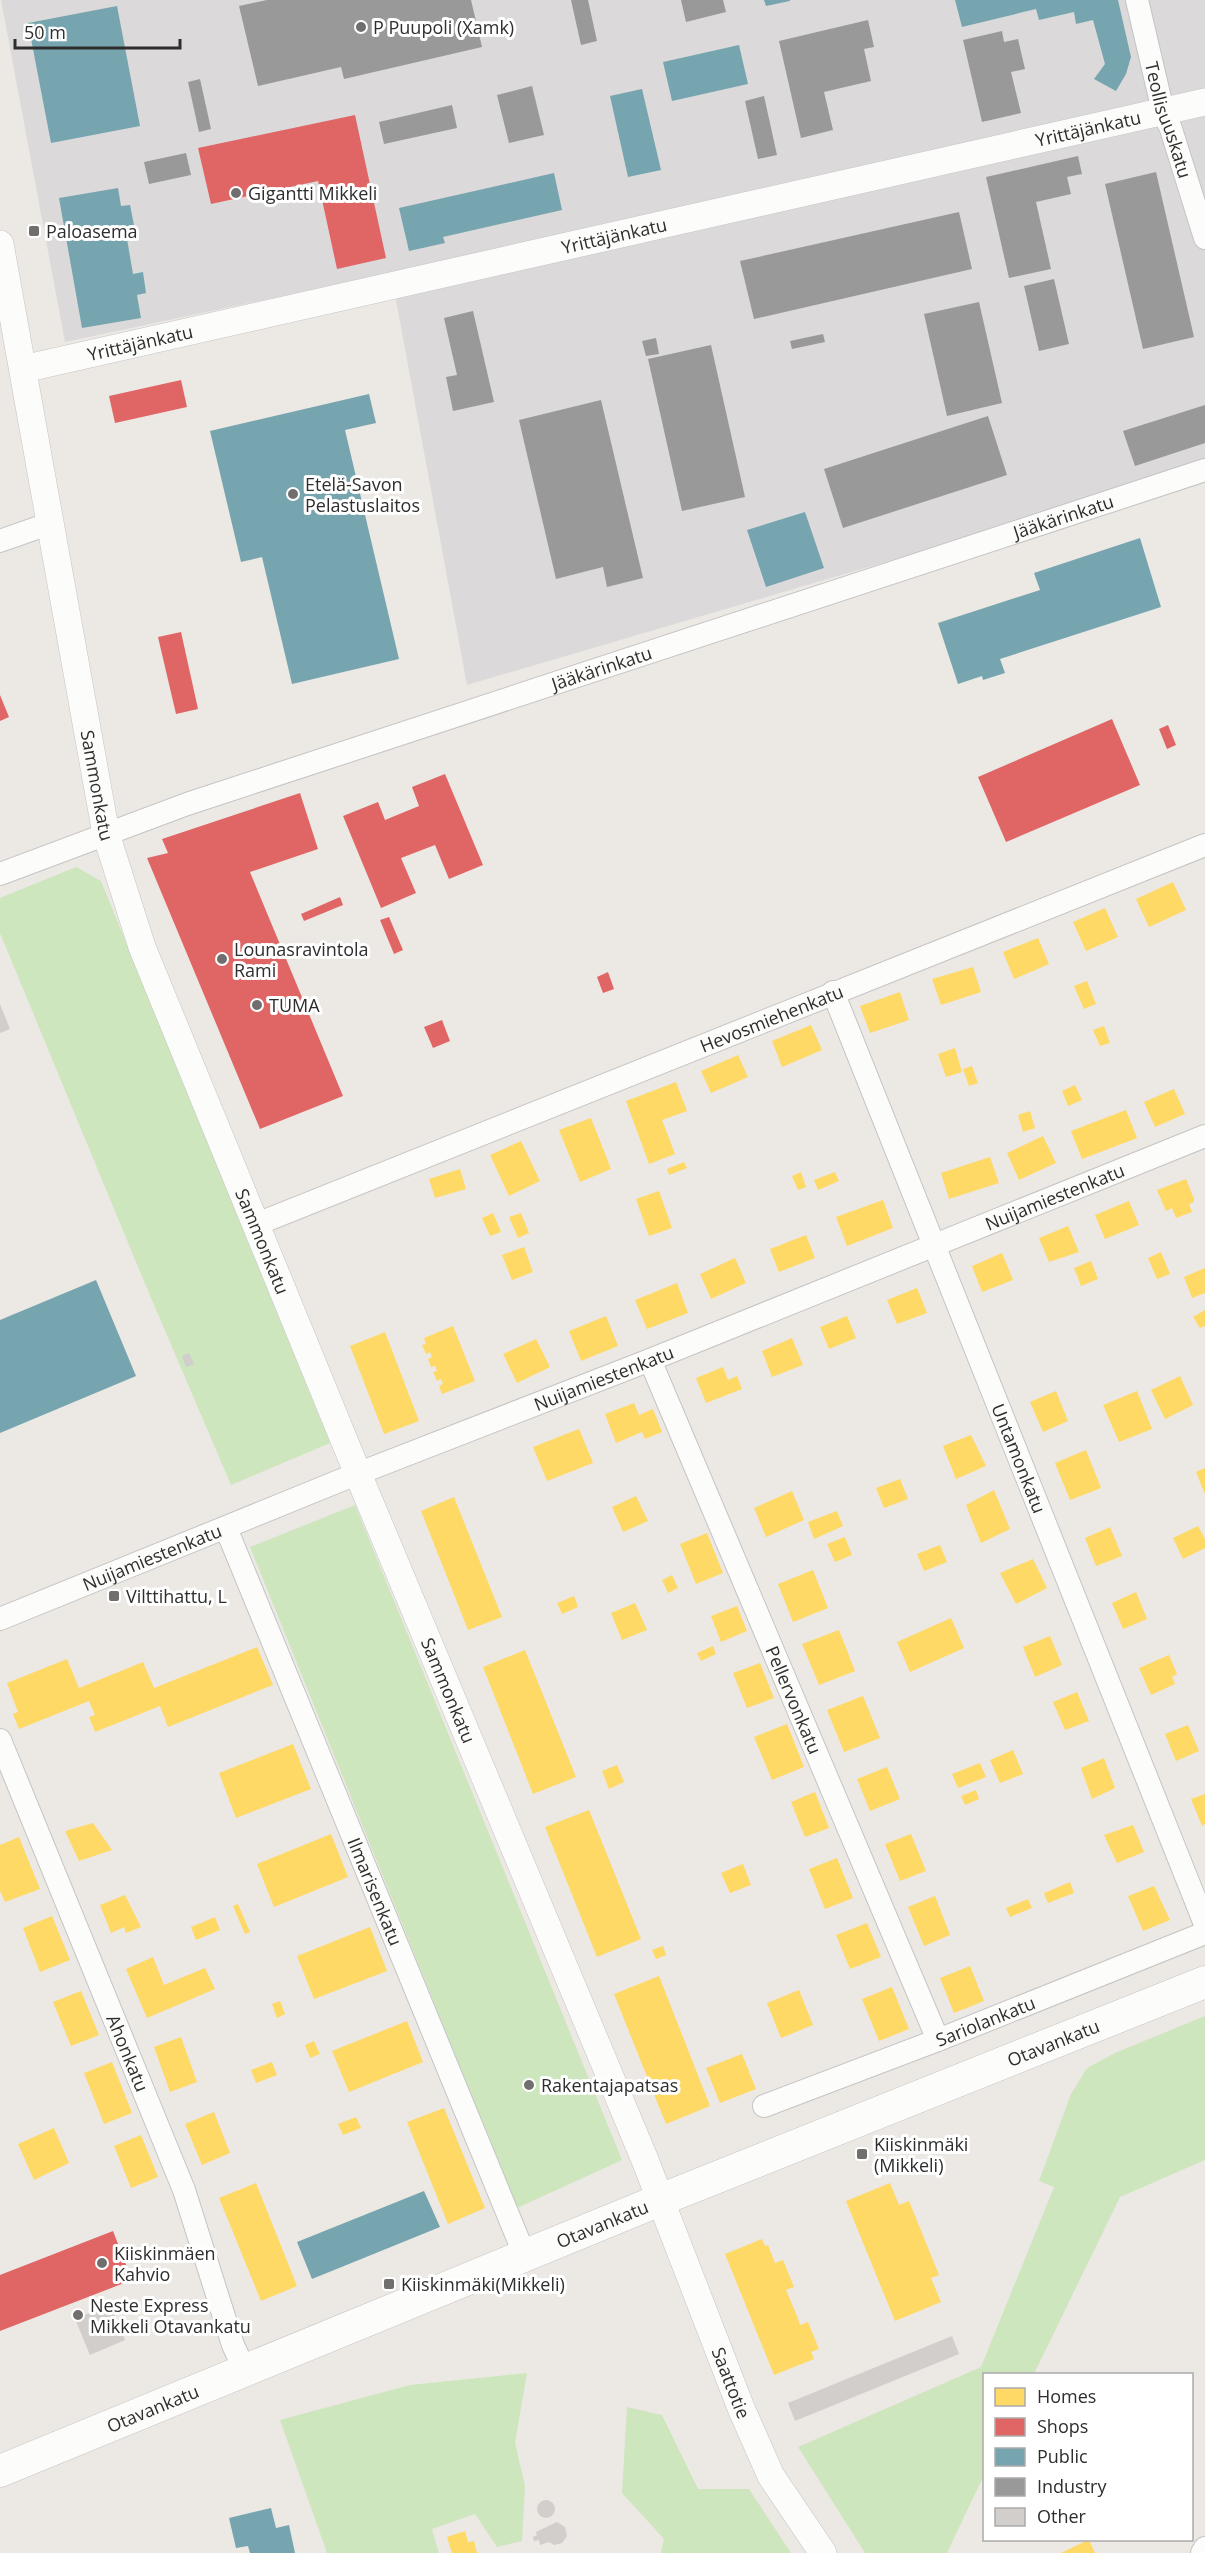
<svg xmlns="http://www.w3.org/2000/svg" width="1205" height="2553" viewBox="0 0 1205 2553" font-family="'Open Sans',sans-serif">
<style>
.industrial{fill:#dcd9db}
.green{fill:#cee6be}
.homes{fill:#ffd966}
.shops{fill:#e06666}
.public{fill:#76a5af}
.industry{fill:#999}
.building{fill:#d1cecb}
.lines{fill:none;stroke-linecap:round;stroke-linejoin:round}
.minor-casing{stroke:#c5c4c5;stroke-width:24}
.tertiary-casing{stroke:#c5c4c5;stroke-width:28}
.secondary-casing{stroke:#c5c4c5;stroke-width:33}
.minor{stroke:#fcfcfb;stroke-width:22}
.tertiary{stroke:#fcfcfb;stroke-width:27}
.secondary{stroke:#fcfcfb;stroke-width:32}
.poi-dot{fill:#706f6e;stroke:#fff;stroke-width:2}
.labels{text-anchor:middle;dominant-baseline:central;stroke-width:6;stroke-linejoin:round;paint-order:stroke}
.poi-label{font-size:18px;fill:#2e2e2e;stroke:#fff;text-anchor:start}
.street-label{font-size:18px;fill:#2e2e2e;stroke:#fff}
</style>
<rect width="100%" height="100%" fill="#ece8e4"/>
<polygon class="industrial" points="1,0 1205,0 1205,468 467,685 391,273 65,342"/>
<g class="green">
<polygon points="76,867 101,881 330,1443 231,1485 143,1279 0,933 0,898"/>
<polygon points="355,1505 622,2160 517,2208 250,1547"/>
<polygon points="1205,2016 1205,2160 1120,2197 1034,2374 984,2374 984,2475 947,2553 865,2553 798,2447 981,2367 1054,2187 1039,2181 1071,2094 1087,2068 1115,2053"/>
<polygon points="527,2373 515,2443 525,2486 522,2541 497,2547 475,2514 432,2529 439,2553 327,2553 280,2420 410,2385"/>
<polygon points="627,2407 662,2415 698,2489 749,2489 791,2553 661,2553 664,2539 622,2493"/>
</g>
<g class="homes">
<polygon points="1173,882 1186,910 1149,927 1136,899"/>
<polygon points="1105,908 1118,937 1086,951 1073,922"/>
<polygon points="1038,938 1049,964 1014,979 1003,952"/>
<polygon points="973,967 981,992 941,1005 932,979"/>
<polygon points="1087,981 1096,1004 1084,1009 1074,986"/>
<polygon points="900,992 909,1020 870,1033 860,1006"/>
<polygon points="811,1025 822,1050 782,1067 772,1041"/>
<polygon points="1104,1026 1110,1043 1100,1046 1093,1030"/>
<polygon points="955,1048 962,1072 946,1077 938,1054"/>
<polygon points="738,1055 748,1077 711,1093 701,1071"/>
<polygon points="972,1066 978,1083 969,1086 963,1069"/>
<polygon points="676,1082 687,1111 662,1120 675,1154 649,1164 626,1101"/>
<polygon points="1075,1085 1082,1100 1068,1106 1062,1091"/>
<polygon points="1174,1089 1185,1114 1155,1127 1144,1102"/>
<polygon points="1126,1110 1137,1138 1082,1159 1071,1131"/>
<polygon points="1030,1111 1035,1128 1023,1132 1018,1115"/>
<polygon points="591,1118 611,1169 580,1182 559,1130"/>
<polygon points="1043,1136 1056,1163 1019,1180 1007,1153"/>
<polygon points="521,1141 540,1181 509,1196 490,1155"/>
<polygon points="990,1157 999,1183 949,1199 941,1173"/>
<polygon points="684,1162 687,1168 669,1175 667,1169"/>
<polygon points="460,1169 466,1189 435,1198 429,1179"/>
<polygon points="801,1172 806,1187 798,1190 792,1176"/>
<polygon points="835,1172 839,1181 818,1190 814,1180"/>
<polygon points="1186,1179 1194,1199 1194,1202 1189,1204 1192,1212 1176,1218 1172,1208 1166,1211 1157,1190"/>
<polygon points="659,1191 672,1228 649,1236 636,1199"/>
<polygon points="883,1200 893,1228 847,1246 836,1217"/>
<polygon points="1129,1201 1139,1225 1105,1239 1095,1215"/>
<polygon points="493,1213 501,1232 490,1236 482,1218"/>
<polygon points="521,1213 529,1233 518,1238 509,1217"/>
<polygon points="1068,1226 1079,1252 1049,1262 1039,1238"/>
<polygon points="806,1235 815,1258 779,1272 770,1249"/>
<polygon points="524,1247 533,1272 512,1280 502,1255"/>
<polygon points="1161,1252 1170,1274 1157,1279 1148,1258"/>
<polygon points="1002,1253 1013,1280 982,1292 972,1266"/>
<polygon points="735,1258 746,1283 711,1299 700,1274"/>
<polygon points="1091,1261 1098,1279 1081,1286 1074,1268"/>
<polygon points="1205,1268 1205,1293 1192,1298 1184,1277"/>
<polygon points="677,1283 688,1313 647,1329 635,1300"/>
<polygon points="917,1288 927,1313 897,1324 887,1300"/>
<polygon points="1205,1310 1205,1326 1200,1328 1193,1317"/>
<polygon points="606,1316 618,1346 581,1361 569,1331"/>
<polygon points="847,1316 856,1338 829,1349 820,1327"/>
<polygon points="453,1326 475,1381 442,1394 439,1386 443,1384 441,1379 437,1381 433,1372 437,1371 435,1366 431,1367 428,1359 432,1357 430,1352 426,1354 422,1345 426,1344 424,1338"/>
<polygon points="385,1332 419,1421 384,1434 350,1346"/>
<polygon points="792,1338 803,1365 772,1377 762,1351"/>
<polygon points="536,1339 550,1367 517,1383 503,1354"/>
<polygon points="723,1367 728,1380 737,1376 742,1389 706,1403 696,1378"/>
<polygon points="1180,1376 1193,1405 1165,1419 1151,1390"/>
<polygon points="1056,1391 1068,1421 1043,1432 1030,1402"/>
<polygon points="1137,1391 1152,1429 1119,1442 1103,1405"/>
<polygon points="634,1403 639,1415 653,1409 662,1432 645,1439 642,1432 616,1443 605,1414"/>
<polygon points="579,1429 593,1463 547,1481 533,1447"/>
<polygon points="971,1435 986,1466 956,1479 943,1446"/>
<polygon points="1086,1450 1101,1488 1070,1500 1055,1463"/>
<polygon points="1205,1468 1205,1494 1196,1472"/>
<polygon points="900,1479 908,1499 884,1508 876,1488"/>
<polygon points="994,1490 1010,1529 981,1543 966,1505"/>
<polygon points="792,1491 804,1520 766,1537 754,1508"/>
<polygon points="636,1496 648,1521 623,1532 612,1507"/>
<polygon points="454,1497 502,1617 468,1630 421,1511"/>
<polygon points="837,1511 843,1526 814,1539 808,1522"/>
<polygon points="1198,1526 1205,1539 1205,1548 1183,1559 1173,1538"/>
<polygon points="1110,1527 1122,1556 1096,1566 1085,1538"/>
<polygon points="707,1533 723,1573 696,1584 680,1544"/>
<polygon points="845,1537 852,1555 835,1562 827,1544"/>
<polygon points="940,1545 947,1562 924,1571 917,1554"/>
<polygon points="1033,1559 1047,1588 1016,1604 1000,1573"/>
<polygon points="813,1570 828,1608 793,1622 778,1584"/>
<polygon points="672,1575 678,1588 668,1593 662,1580"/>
<polygon points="1136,1592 1147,1619 1123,1629 1112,1603"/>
<polygon points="574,1596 578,1607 562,1614 557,1603"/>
<polygon points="635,1603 647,1630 622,1640 611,1613"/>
<polygon points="737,1606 747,1631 721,1642 711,1616"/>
<polygon points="951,1618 964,1648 910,1672 897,1642"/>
<polygon points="839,1630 855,1671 819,1685 802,1644"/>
<polygon points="1050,1636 1062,1665 1035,1677 1023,1647"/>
<polygon points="713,1646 716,1654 701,1661 697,1653"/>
<polygon points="257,1647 273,1685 168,1727 160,1706 95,1732 89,1717 95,1715 89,1701 19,1729 13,1714 18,1712 7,1683 67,1659 79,1688 143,1662 154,1688"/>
<polygon points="525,1650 576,1777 533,1794 483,1667"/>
<polygon points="1169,1655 1177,1674 1172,1677 1175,1684 1151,1695 1139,1668"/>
<polygon points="760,1663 774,1698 747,1708 733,1673"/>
<polygon points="1077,1692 1089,1721 1065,1730 1053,1702"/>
<polygon points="863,1696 880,1738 844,1752 827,1710"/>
<polygon points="787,1724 804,1767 772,1780 754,1737"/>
<polygon points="1188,1725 1199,1751 1176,1761 1165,1734"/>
<polygon points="293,1744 311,1789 236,1818 219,1773"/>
<polygon points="1013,1750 1023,1774 1000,1783 990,1760"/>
<polygon points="1104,1758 1115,1788 1092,1799 1081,1768"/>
<polygon points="980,1763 986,1777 958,1788 952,1774"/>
<polygon points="617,1765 624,1782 609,1789 602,1771"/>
<polygon points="887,1767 900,1799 870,1811 857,1779"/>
<polygon points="976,1790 979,1799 965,1805 961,1796"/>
<polygon points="815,1792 829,1828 805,1837 791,1802"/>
<polygon points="1205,1794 1205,1824 1202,1826 1191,1799"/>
<polygon points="589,1810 641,1939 597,1957 545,1827"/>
<polygon points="93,1823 112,1850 79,1861 65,1831"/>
<polygon points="1133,1825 1144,1852 1117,1863 1104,1835"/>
<polygon points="331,1834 348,1877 274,1907 257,1864"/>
<polygon points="911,1834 926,1871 900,1881 885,1844"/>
<polygon points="19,1837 40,1889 5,1902 0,1891 0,1845"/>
<polygon points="837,1858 853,1898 825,1909 809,1869"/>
<polygon points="743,1864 751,1885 730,1893 721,1873"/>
<polygon points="1070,1882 1074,1893 1048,1903 1044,1893"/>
<polygon points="1154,1886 1170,1920 1143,1931 1128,1896"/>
<polygon points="125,1895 141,1927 126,1933 124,1927 111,1933 100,1905"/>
<polygon points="935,1896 950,1935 924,1946 908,1907"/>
<polygon points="1028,1899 1032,1908 1010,1917 1006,1908"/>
<polygon points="238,1904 250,1932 245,1934 233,1906"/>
<polygon points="52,1916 70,1960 40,1972 23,1928"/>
<polygon points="215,1917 220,1930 196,1940 191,1927"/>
<polygon points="867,1923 881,1957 850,1969 836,1935"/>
<polygon points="370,1927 387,1971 314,1999 297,1956"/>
<polygon points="663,1946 666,1955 656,1959 652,1950"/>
<polygon points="153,1957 164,1985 205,1968 215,1989 147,2018 126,1969"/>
<polygon points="970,1966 984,2001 954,2013 940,1978"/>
<polygon points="659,1976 710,2106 666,2124 614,1994"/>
<polygon points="892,1987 909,2029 879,2041 862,1999"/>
<polygon points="799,1990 813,2025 781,2038 767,2003"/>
<polygon points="81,1991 99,2035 71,2046 53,2002"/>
<polygon points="280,2001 285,2014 277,2018 272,2004"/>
<polygon points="407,2021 423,2062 349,2092 332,2051"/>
<polygon points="181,2037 197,2082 170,2092 154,2047"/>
<polygon points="314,2041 320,2054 310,2058 305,2045"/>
<polygon points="742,2054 756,2089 720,2103 706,2068"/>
<polygon points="112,2062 132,2113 104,2124 84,2073"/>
<polygon points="272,2062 277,2075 256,2083 251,2070"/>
<polygon points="444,2108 485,2208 448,2224 407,2122"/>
<polygon points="214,2112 230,2153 202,2165 185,2124"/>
<polygon points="356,2117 361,2128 343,2135 338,2124"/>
<polygon points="54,2128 69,2163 34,2180 18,2144"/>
<polygon points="141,2135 158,2177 131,2188 114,2146"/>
<polygon points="256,2183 297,2286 261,2301 219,2198"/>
<polygon points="890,2183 899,2205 909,2201 939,2275 931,2278 941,2302 895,2321 846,2201"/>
<polygon points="762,2239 765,2246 768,2245 775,2263 783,2260 794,2287 786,2290 797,2316 800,2325 808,2322 819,2349 811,2352 814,2359 774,2375 725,2254"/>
<polygon points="465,2531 468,2542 474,2541 477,2553 452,2553 447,2537"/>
<polygon points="1089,2540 1095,2553 1061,2553 1088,2540"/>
</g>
<g class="shops">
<polygon points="355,115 386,258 337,269 318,181 211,204 198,148"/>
<polygon points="181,380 187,407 115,423 109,396"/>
<polygon points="383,485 384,490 365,494 364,489"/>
<polygon points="181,632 198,709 176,714 158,637"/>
<polygon points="0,695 9,717 0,721"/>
<polygon points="1112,719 1140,785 1006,842 978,777"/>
<polygon points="1168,725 1176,745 1167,749 1159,729"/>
<polygon points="445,774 483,865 449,879 435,845 401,858 416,893 381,908 343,816 378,802 385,820 419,806 412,787"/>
<polygon points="300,793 318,849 250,872 343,1096 260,1129 147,858 168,853 162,839"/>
<polygon points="340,897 343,905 304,921 301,914"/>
<polygon points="389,917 403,950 394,954 380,920"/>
<polygon points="608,972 614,989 603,993 597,977"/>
<polygon points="442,1020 450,1041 433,1048 424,1027"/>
<polygon points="113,2231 132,2280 0,2331 0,2275"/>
</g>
<g class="public">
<polygon points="764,0 790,0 790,1 766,6"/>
<polygon points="955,0 1118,0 1131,57 1126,74 1116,91 1094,79 1105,64 1093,20 1076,24 1074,12 1039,20 1036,9 962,27"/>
<polygon points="117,6 140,126 51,143 28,23"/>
<polygon points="739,45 748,84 672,101 663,62"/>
<polygon points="642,89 661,170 628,177 610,96"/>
<polygon points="554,173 562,210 443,237 445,243 409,251 399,208"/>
<polygon points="118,188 121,206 130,205 134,225 125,227 133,274 143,272 146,293 137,295 141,318 82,328 59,198"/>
<polygon points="369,394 376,423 345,430 399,659 292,684 262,557 241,562 210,431"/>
<polygon points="805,512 824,568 766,587 747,530"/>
<polygon points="1140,538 1161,607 1000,659 1005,673 983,680 982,676 958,684 938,623 1040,590 1034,573"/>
<polygon points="96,1280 136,1376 0,1433 0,1320"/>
<polygon points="424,2191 440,2227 312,2279 297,2242"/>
<polygon points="271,2508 276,2528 289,2525 295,2553 250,2553 248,2546 236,2548 229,2518"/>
</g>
<g class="industry">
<polygon points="267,0 471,0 482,47 344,79 341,67 258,86 239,6"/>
<polygon points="571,0 588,0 597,41 581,45"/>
<polygon points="681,0 723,0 726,12 686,22"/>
<polygon points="868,20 874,47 864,49 871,81 824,92 833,130 801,138 779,41"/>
<polygon points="1002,31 1004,42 1018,39 1025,69 1011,72 1021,113 982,122 963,40"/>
<polygon points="200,79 211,129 199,132 188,82"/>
<polygon points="532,86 544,135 509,143 497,95"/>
<polygon points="764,96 777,155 758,159 745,101"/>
<polygon points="452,105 457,128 384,144 379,122"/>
<polygon points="186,153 191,175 149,184 144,162"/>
<polygon points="1078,156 1082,174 1067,177 1071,194 1036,202 1051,269 1009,278 986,177"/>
<polygon points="1156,172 1194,337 1143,349 1105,184"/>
<polygon points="959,212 972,269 754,319 740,261"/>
<polygon points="1054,279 1069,344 1039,351 1024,286"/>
<polygon points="979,302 1002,403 947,416 924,314"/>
<polygon points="473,311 494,402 453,411 446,377 457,375 444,318"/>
<polygon points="823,334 825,342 792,349 790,341"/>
<polygon points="656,338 659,354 646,356 642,341"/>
<polygon points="711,345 745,497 682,511 648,359"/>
<polygon points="601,400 643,578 607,587 603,567 556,579 519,420"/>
<polygon points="1205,405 1205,443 1135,466 1123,431"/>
<polygon points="988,416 1007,475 843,528 824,469"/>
</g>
<g class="building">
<polygon points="0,1004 10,1029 0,1033"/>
<polygon points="189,1353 194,1364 186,1367 182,1356"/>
<polygon points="110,2304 125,2340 90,2355 75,2319"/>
<polygon points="952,2336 959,2354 795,2421 788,2403"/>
<circle cx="546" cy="2509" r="9"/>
<polygon points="557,2522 565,2527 567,2536 562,2543 554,2545 549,2542 540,2545 539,2540 534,2541 533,2537 537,2535 536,2532"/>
</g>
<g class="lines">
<defs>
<g id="minor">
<path id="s1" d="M1137,0l26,111 8,18 34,109"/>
<polyline points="0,541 51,523"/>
<path id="s2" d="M0,874l187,-70 1018,-334"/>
<path id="s3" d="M833,992l372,932"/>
<path id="s4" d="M257,1224l948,-379"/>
<path id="s5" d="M650,1360l288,680"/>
<path id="s6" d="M226,1528l299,728"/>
<path id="s7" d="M0,1619l339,-138 311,-121 555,-224"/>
<path id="s8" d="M0,1740l184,450 49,155 11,24"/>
<path id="s9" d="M764,2106l174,-66 267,-107"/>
<polyline points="1202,2553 1205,2548"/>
</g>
<g id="tertiary">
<path id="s10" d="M0,244l106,590 36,113 216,527 287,686 96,248 30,68 52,77"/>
<path id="s11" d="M23,369l1182,-267"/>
</g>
<g id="secondary">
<path id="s12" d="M0,2471l660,-271 545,-218"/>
</g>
</defs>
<use href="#minor" class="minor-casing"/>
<use href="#tertiary" class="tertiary-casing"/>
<use href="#secondary" class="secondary-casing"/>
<use href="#minor" class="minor"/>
<use href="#tertiary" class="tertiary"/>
<use href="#secondary" class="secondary"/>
</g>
<g class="poi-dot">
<circle cx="361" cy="27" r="6"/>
<circle cx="236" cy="193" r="6"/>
<rect x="28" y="225" width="12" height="12" rx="3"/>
<circle cx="293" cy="494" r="6"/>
<circle cx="222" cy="959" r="6"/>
<circle cx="257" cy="1005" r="6"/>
<rect x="108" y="1590" width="12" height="12" rx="3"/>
<circle cx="529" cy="2085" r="6"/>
<rect x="856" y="2148" width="12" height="12" rx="3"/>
<circle cx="102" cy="2263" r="6"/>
<rect x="383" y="2278" width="12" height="12" rx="3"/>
<circle cx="78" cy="2315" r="6"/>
</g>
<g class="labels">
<g class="poi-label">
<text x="373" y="27">P Puupoli (Xamk)</text>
<text x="248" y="193">Gigantti Mikkeli</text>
<text x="46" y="231">Paloasema</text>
<text x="305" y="484">Etelä-Savon<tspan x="305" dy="21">Pelastuslaitos</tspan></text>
<text x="234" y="949">Lounasravintola<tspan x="234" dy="21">Rami</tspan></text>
<text x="269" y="1005">TUMA</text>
<text x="126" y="1596">Vilttihattu, L</text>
<text x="541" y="2085">Rakentajapatsas</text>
<text x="874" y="2144">Kiiskinmäki<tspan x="874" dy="21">(Mikkeli)</tspan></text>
<text x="114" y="2253">Kiiskinmäen<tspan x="114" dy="21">Kahvio</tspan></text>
<text x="401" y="2284">Kiiskinmäki(Mikkeli)</text>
<text x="90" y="2305">Neste Express<tspan x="90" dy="21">Mikkeli Otavankatu</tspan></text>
</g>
<g class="street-label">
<text stroke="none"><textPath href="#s1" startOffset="124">Teollisuuskatu</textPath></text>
<text stroke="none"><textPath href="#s11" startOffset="1092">Yrittäjänkatu</textPath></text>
<text stroke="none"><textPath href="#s11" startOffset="606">Yrittäjänkatu</textPath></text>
<text stroke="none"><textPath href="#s11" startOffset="120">Yrittäjänkatu</textPath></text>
<text stroke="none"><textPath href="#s2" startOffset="1122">Jääkärinkatu</textPath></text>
<text stroke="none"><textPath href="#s2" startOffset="636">Jääkärinkatu</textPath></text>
<text stroke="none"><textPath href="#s10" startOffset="550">Sammonkatu</textPath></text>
<text stroke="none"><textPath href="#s4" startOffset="554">Hevosmiehenkatu</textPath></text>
<text stroke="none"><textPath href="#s7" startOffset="1136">Nuijamiestenkatu</textPath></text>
<text stroke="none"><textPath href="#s10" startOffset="1036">Sammonkatu</textPath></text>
<text stroke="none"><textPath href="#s7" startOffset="650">Nuijamiestenkatu</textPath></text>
<text stroke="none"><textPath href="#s3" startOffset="502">Untamonkatu</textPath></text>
<text stroke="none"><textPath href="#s7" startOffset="164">Nuijamiestenkatu</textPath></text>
<text stroke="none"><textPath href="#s10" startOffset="1522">Sammonkatu</textPath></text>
<text stroke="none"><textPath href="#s5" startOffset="369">Pellervonkatu</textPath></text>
<text stroke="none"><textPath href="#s6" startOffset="393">Ilmarisenkatu</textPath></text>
<text stroke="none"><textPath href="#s9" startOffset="237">Sariolankatu</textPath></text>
<text stroke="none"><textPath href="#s12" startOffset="1137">Otavankatu</textPath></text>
<text stroke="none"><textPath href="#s8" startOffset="338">Ahonkatu</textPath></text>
<text stroke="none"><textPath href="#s12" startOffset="651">Otavankatu</textPath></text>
<text stroke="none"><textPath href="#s10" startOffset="2270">Saattotie</textPath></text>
<text stroke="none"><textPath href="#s12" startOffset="165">Otavankatu</textPath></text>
</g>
</g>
<rect x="983" y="2373" width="210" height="168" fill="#ffffff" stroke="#ababab" stroke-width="1.5"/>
<rect x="995" y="2388" width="30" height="18" fill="#ffd966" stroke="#ababab" stroke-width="1.5"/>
<text x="1037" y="2403" font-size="18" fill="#2e2e2e">Homes</text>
<rect x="995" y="2418" width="30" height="18" fill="#e06666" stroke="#ababab" stroke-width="1.5"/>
<text x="1037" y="2433" font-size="18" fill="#2e2e2e">Shops</text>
<rect x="995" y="2448" width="30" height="18" fill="#76a5af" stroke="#ababab" stroke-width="1.5"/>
<text x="1037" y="2463" font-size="18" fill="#2e2e2e">Public</text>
<rect x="995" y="2478" width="30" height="18" fill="#999999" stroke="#ababab" stroke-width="1.5"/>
<text x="1037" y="2493" font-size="18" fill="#2e2e2e">Industry</text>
<rect x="995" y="2508" width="30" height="18" fill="#d1cecb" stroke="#ababab" stroke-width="1.5"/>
<text x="1037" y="2523" font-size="18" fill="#2e2e2e">Other</text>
<path d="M15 39v9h165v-9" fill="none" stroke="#2e2e2e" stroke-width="3"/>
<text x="24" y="39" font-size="18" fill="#2e2e2e" stroke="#ffffff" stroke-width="4.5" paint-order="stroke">50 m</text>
</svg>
